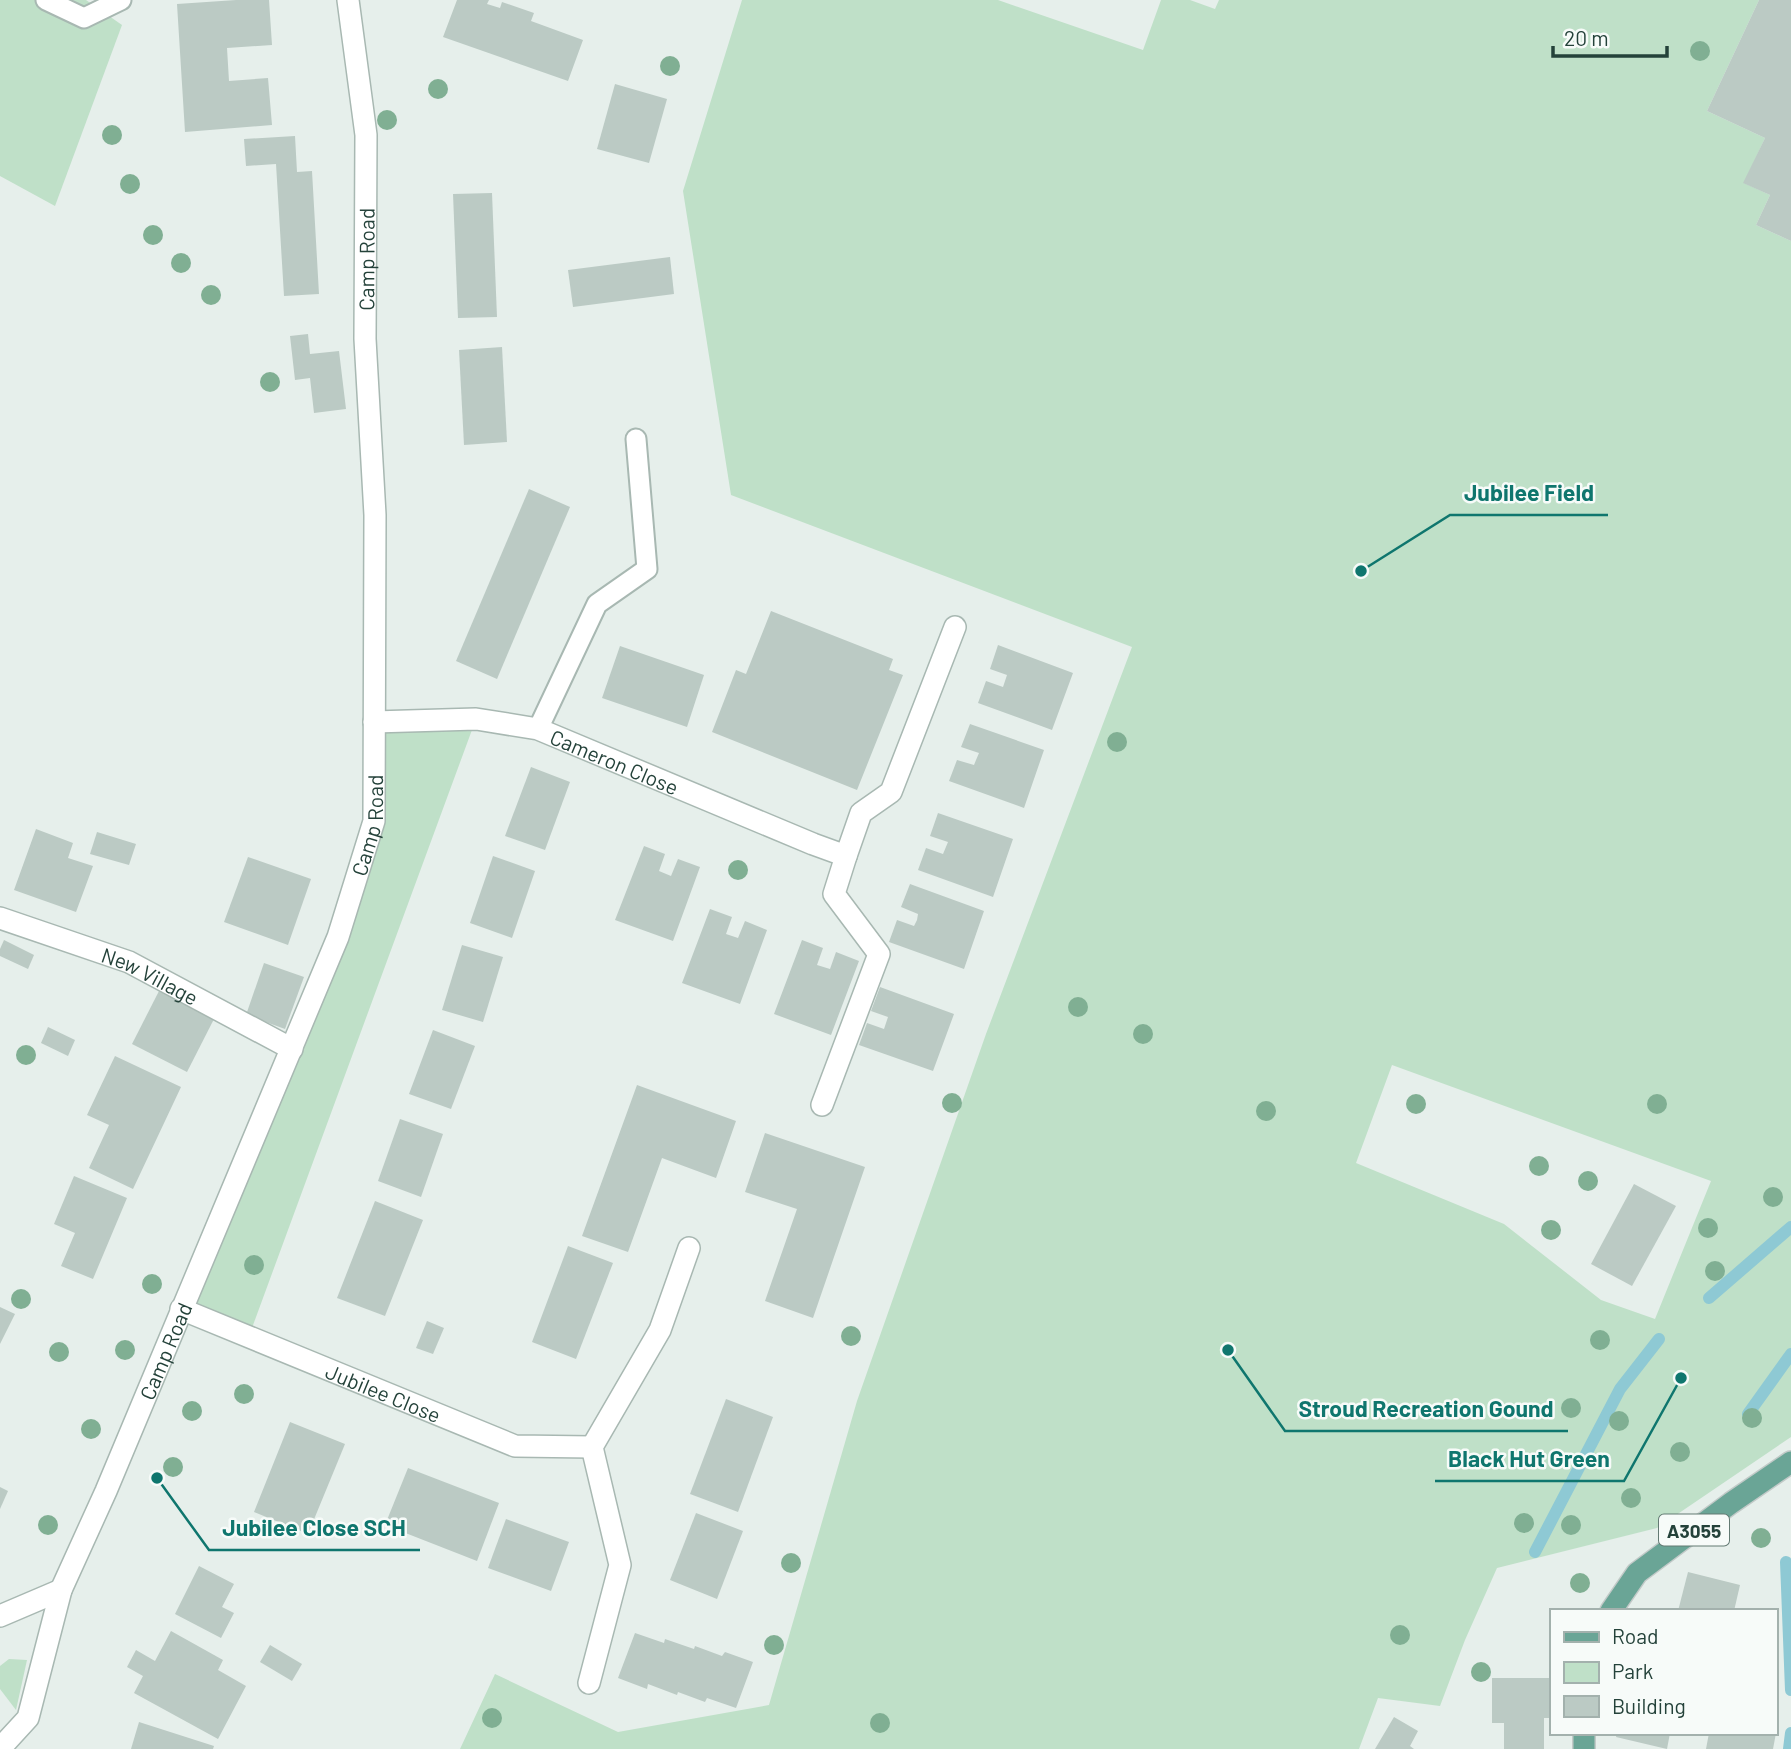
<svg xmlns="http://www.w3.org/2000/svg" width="1791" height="1749" viewBox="0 0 1791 1749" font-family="Barlow,sans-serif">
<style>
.green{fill:#bfe0c8;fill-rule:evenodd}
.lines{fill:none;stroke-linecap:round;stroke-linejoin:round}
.stream{stroke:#8ec9d4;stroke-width:12}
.building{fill:#bbcac4}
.lane-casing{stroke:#a8b8b2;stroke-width:23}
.street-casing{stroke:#a8b8b2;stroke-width:24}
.primary-casing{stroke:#c2cac8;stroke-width:24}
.lane{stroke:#fff;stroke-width:19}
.street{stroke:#fff;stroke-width:21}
.primary{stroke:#6aa596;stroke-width:21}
.tree{fill:#80af93}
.labels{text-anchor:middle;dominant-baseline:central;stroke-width:5;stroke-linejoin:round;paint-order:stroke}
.shield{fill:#f7fbf9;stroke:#637a73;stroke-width:2}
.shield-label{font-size:19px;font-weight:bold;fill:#24423a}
.street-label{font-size:21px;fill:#24423a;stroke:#f7fbf9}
.leader{fill:none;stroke:#0f766e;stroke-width:2.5}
.callout-dot{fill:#0f766e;stroke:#f7fbf9;stroke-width:2.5}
.callout-label{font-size:23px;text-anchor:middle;font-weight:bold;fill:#0f766e;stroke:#f7fbf9;stroke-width:5;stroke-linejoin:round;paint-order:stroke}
</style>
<rect width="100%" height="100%" fill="#e6efeb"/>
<g class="green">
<polygon points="0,0 86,0 122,25 55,206 0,176"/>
<path d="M742,0h256l145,50 18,-50h29l25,9 4,-9h540l-52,111 58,27 -21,45 26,12 -14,30 35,16v1196l-134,91 -160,40 -32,72 -25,66 -62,-8 -19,51h-899l35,-75 123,58 151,-27 88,-304 129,-367 146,-387 -401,-152 -48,-304zM1392,1065l319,116 -56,138 -54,-19 -97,-76 -148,-61z"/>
<polygon points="476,719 249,1336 181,1309 374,821 374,722"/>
<polygon points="9,1659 27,1660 16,1710 0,1689 0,1666"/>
</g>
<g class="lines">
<g class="stream">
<polyline points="1709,1298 1791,1227"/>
<polyline points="1748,1414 1791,1354"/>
<polyline points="1535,1552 1620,1389 1659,1339"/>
<polyline points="1786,1562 1791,1690"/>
<polyline points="1789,1749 1791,1733"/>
</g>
</g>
<g class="building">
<polygon points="236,0 269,0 272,45 227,48 229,81 268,78 272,125 185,132 177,4"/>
<polygon points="457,0 489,0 487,4 500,8 502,2 534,13 531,21 583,40 568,81 443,37"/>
<polygon points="1759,0 1791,0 1791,241 1756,225 1770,195 1743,183 1765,138 1707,111"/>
<polygon points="615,84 667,99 649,163 597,149"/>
<polygon points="295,136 297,172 312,171 319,294 284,296 276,164 246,166 244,139"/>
<polygon points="492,193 497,317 458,318 453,194"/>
<polygon points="670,257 674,294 573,307 568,270"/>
<polygon points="308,334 310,354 339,351 346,409 314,413 310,378 295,380 290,336"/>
<polygon points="502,347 507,442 464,445 459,350"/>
<polygon points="529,489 570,507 497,679 456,661"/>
<polygon points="771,611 893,659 889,670 903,675 857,790 712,732 736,670 746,674"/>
<polygon points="998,645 1073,673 1052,730 978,703 986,681 1003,687 1007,675 990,669"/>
<polygon points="620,646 704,675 687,727 602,698"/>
<polygon points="970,724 1044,750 1024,808 949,781 957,760 974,765 976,760 979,753 961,747"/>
<polygon points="531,767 570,782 545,850 505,836"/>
<polygon points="938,813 1013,839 993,897 918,870 926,848 943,854 948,842 930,836"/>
<polygon points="36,829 73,843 68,858 93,866 76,912 14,890"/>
<polygon points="97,832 136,844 129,865 90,854"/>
<polygon points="644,846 665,854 659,871 671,876 678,859 700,867 673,941 615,920"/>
<polygon points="493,856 535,871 512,938 470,923"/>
<polygon points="248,857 311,879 288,945 224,922"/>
<polygon points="910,884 984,911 964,969 889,942 897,920 914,926 917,920 918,914 901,907"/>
<polygon points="710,909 732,917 726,934 738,938 745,921 767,930 740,1004 682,983"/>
<polygon points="4,940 34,955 28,969 0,956 0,949"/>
<polygon points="802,940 823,948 817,965 830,969 836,952 859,961 831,1035 774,1014"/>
<polygon points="462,945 503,957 483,1022 442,1010"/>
<polygon points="264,963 304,977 285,1029 246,1015"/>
<polygon points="880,987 954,1014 933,1071 859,1045 867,1023 884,1029 888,1017 871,1011"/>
<polygon points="159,991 214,1019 187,1072 132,1044"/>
<polygon points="48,1027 75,1040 68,1056 41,1043"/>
<polygon points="433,1030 475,1046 451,1109 409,1094"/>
<polygon points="115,1056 181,1087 133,1189 89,1168 109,1125 87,1115"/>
<polygon points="637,1085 736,1121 716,1178 662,1158 628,1252 582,1236"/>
<polygon points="400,1119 443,1134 421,1197 378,1181"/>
<polygon points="765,1133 865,1167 813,1318 765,1301 797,1209 745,1192"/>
<polygon points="74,1176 127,1198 93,1279 61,1266 75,1233 54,1224"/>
<polygon points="1634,1184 1676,1206 1632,1286 1591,1264"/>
<polygon points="375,1201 423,1220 385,1316 337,1298"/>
<polygon points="568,1246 613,1263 576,1359 532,1342"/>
<polygon points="0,1307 15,1314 0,1344"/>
<polygon points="427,1321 444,1328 433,1354 416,1348"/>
<polygon points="726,1399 773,1417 738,1512 690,1494"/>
<polygon points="290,1422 345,1444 308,1534 254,1512"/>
<polygon points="408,1468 499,1503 477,1561 385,1525"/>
<polygon points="0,1487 8,1491 0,1509"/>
<polygon points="696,1513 743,1531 717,1599 670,1580"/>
<polygon points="506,1519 569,1542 551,1591 488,1568"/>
<polygon points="199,1566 234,1584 222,1607 234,1613 221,1638 175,1614"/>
<polygon points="1688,1572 1740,1585 1734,1611 1678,1611"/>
<polygon points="171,1631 223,1660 218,1670 246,1686 218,1739 134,1693 143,1676 127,1667 136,1650 155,1661"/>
<polygon points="635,1633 664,1643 665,1639 694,1649 695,1646 722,1656 725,1652 753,1662 736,1708 707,1698 705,1702 678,1692 677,1695 648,1684 647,1689 618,1678"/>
<polygon points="270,1645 302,1664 292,1681 260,1662"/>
<polygon points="1492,1678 1550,1678 1550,1718 1544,1718 1544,1749 1504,1749 1504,1723 1492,1723"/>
<polygon points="1394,1717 1418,1731 1410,1746 1414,1749 1375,1749"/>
<polygon points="139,1722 214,1746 213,1749 131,1749"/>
<polygon points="1617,1733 1670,1733 1667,1749 1616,1737"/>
<polygon points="1709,1733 1776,1733 1773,1749 1706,1749"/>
</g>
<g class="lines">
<defs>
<g id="lane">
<polyline points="46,0 84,18 121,0"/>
<polyline points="538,729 597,604 647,569 636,439"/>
</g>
<g id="street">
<path id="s1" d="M374,722l102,-3 62,10 275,115 33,12 15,-43 30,-21 64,-165"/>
<path id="s2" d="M0,918l129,44 163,87"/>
<polyline points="822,1105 879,954 834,894 846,856"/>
<path id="s3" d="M181,1309l334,137 77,1"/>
<polyline points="0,1616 61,1590"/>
<polyline points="589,1683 620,1565 592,1447 660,1330 689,1248"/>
<path id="s4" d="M5,1743l23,-25 33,-128 45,-99 232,-554 36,-116 1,-306 -10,-176 1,-204 -18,-135"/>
</g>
<g id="primary">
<polyline points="1611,1611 1637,1573 1731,1503 1791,1462"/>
<polyline points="1584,1733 1584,1749"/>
</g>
</defs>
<use href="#lane" class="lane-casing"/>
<use href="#street" class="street-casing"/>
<use href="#primary" class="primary-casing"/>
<use href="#lane" class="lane"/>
<use href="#street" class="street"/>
<use href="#primary" class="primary"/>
</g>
<g class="tree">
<circle cx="1700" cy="51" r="10"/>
<circle cx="670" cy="66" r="10"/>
<circle cx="438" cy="89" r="10"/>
<circle cx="387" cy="120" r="10"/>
<circle cx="112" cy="135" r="10"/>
<circle cx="130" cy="184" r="10"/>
<circle cx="153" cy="235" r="10"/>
<circle cx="181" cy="263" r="10"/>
<circle cx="211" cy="295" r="10"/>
<circle cx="270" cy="382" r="10"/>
<circle cx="1117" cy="742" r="10"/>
<circle cx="738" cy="870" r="10"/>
<circle cx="1078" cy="1007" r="10"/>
<circle cx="1143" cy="1034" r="10"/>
<circle cx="26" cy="1055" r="10"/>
<circle cx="952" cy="1103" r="10"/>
<circle cx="1416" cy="1104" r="10"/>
<circle cx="1657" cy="1104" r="10"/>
<circle cx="1266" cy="1111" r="10"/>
<circle cx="1539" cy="1166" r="10"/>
<circle cx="1588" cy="1181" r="10"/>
<circle cx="1773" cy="1197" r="10"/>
<circle cx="1708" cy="1228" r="10"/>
<circle cx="1551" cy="1230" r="10"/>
<circle cx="254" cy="1265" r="10"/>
<circle cx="1715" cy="1271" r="10"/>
<circle cx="152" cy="1284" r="10"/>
<circle cx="21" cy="1299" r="10"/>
<circle cx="851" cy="1336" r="10"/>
<circle cx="1600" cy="1340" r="10"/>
<circle cx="125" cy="1350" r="10"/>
<circle cx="59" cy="1352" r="10"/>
<circle cx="244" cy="1394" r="10"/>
<circle cx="1571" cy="1408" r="10"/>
<circle cx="192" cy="1411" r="10"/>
<circle cx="1752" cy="1418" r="10"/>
<circle cx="1619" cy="1421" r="10"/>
<circle cx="91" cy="1429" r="10"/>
<circle cx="1680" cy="1452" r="10"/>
<circle cx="173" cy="1467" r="10"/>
<circle cx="1631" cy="1498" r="10"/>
<circle cx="1524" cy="1523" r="10"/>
<circle cx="48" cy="1525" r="10"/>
<circle cx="1571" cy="1525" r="10"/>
<circle cx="1761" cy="1538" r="10"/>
<circle cx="791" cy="1563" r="10"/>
<circle cx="1580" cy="1583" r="10"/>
<circle cx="1400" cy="1635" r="10"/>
<circle cx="774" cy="1645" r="10"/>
<circle cx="1481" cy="1672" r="10"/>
<circle cx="492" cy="1718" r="10"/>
<circle cx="880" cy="1723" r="10"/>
</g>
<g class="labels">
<rect class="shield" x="1659" y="1514.5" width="70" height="31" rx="5"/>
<g class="shield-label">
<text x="1694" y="1530">A3055</text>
</g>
<g class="street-label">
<text stroke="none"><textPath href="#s4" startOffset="1559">Camp Road</textPath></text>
<text stroke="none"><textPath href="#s1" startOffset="248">Cameron Close</textPath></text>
<text stroke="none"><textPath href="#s4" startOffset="992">Camp Road</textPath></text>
<text stroke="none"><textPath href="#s2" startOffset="161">New Village</textPath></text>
<text stroke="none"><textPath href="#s4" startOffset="427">Camp Road</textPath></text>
<text stroke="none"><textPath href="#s3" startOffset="219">Jubilee Close</textPath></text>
</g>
</g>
<path class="leader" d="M1361 571L1450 515H1608M1228 1350L1285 1431H1568M1681 1378L1624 1481H1435M157 1478L209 1550H420"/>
<g class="callout-dot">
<circle cx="1361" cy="571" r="7"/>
<circle cx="1228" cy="1350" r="7"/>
<circle cx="1681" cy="1378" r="7"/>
<circle cx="157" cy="1478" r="7"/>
</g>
<g class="callout-label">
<text x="1529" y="501">Jubilee Field</text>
<text x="1426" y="1417">Stroud Recreation Gound</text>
<text x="1529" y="1467">Black Hut Green</text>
<text x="314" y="1536">Jubilee Close SCH</text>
</g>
<rect x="1550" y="1609" width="228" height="126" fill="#f7fbf9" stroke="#a3b1ad" stroke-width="2"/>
<rect x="1564" y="1632" width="35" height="10" fill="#6aa596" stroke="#a3b1ad" stroke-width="2"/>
<text x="1612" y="1644" font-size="21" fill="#24423a">Road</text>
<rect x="1564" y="1662" width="35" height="21" fill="#bfe0c8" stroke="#a3b1ad" stroke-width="2"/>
<text x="1612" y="1679" font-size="21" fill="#24423a">Park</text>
<rect x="1564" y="1696" width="35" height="21" fill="#bbcac4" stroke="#a3b1ad" stroke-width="2"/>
<text x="1612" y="1714" font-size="21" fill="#24423a">Building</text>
<path d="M1553 46v10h114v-10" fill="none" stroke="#24423a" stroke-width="3.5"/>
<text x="1564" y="46" font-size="21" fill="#24423a" stroke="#f7fbf9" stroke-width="5" paint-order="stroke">20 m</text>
</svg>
